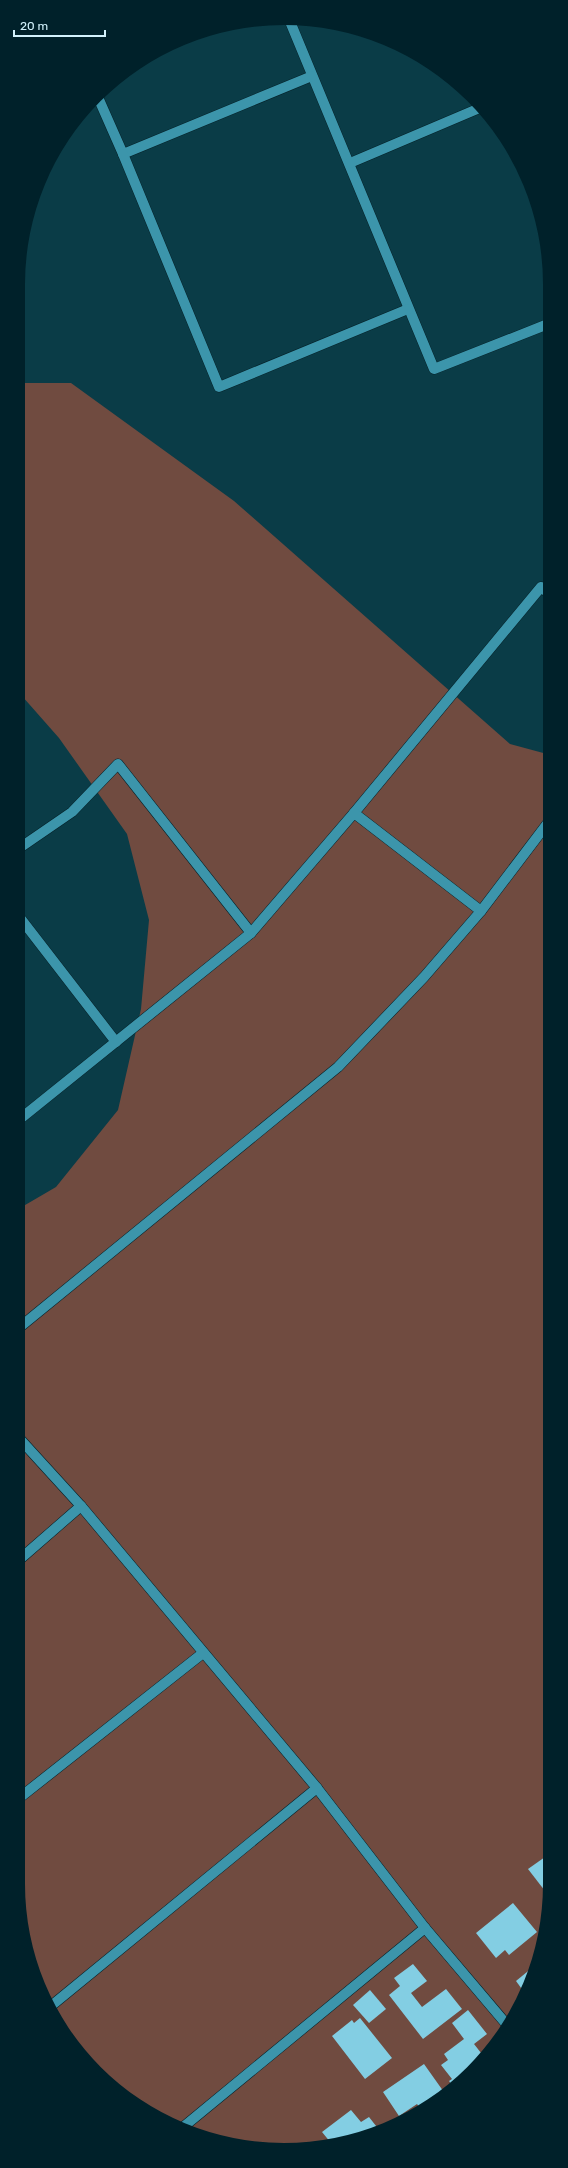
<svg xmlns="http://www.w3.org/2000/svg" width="568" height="2168" viewBox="0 0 568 2168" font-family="Rubik,sans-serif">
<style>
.green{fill:#704b40}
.building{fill:#83cee3}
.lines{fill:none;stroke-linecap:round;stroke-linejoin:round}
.minor-casing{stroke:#052128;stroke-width:11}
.minor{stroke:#3c95ab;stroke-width:10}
</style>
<rect width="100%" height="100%" fill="#0a3c47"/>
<polygon class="green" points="23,383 71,383 234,501 510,744 547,754 545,1936 514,2017 484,2060 446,2095 401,2123 353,2141 266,2149 215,2141 167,2123 122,2095 84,2060 38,1986 23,1936 18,1884 20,1208 56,1187 118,1110 141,1009 149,920 127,834 59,738 22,696"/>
<g class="building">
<polygon points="545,1857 545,1891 528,1869"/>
<polygon points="513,1903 537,1932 509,1955 505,1950 496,1958 476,1933"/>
<polygon points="413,1964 427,1981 411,1993 422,2007 446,1989 462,2009 423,2039 389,1995 400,1986 394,1978"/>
<polygon points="533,1967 526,1987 524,1992 516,1981"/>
<polygon points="370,1990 386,2009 369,2023 353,2005"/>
<polygon points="468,2010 487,2034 474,2044 485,2058 454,2088 449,2081 452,2079 441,2065 448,2060 444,2054 464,2039 452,2023"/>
<polygon points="360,2018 392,2058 365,2079 332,2036 352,2020 354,2023"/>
<polygon points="424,2064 446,2095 427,2107 425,2104 420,2108 417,2104 399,2116 383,2092"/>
<polygon points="417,2108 420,2111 399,2124 397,2121"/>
<polygon points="351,2110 361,2122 369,2117 380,2131 353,2141 331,2143 322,2132"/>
</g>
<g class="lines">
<defs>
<g id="minor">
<polyline points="289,19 434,369 548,324"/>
<polyline points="97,95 123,154 312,76"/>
<polyline points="123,154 219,387 408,309"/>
<polyline points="350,163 482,107"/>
<polyline points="354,813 541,587 547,592"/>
<polyline points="21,847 72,812 118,764 251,933"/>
<polyline points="21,919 116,1042"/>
<polyline points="20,1119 251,933 354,813 481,911"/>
<polyline points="20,1327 338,1067 424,977 481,911 547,824"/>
<polyline points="19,1438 81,1506 317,1788 425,1928 508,2026"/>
<polyline points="19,1560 81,1506"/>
<polyline points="18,1799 203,1653"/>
<polyline points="51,2006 317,1788"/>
<polyline points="182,2128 425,1928"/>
</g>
</defs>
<use href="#minor" class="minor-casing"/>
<use href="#minor" class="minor"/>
</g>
<path d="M0 0H568V2168H0ZM284 25H284A259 259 0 0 1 543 284V1884A259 259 0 0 1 284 2143H284A259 259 0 0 1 25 1884V284A259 259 0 0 1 284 25Z" fill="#00212a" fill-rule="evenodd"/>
<path d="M14 30v6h91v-6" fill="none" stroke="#d2f2fc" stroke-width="2"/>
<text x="20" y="30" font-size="12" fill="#d2f2fc" stroke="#00212a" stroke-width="3" paint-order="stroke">20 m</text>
</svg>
